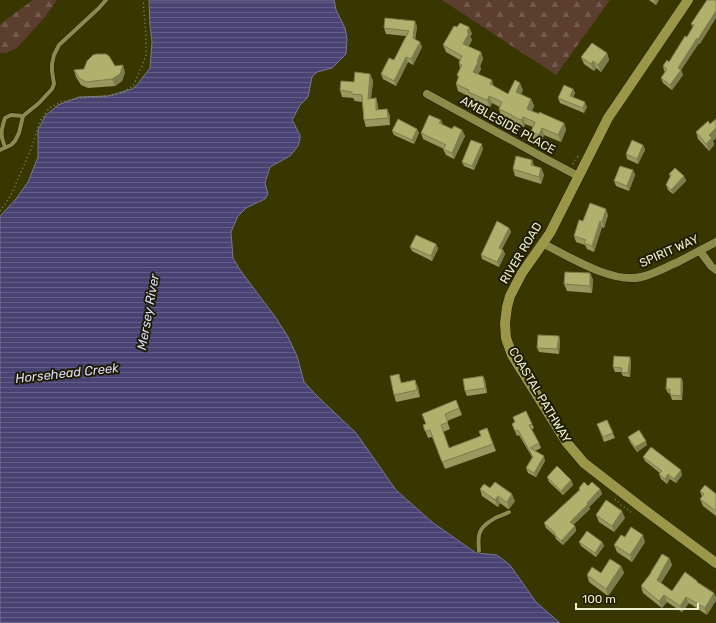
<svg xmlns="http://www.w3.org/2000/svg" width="716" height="623" viewBox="0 0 716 623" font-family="Rubik,sans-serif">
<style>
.forest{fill:url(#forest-firs)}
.water{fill:url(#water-rules);stroke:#7a778f}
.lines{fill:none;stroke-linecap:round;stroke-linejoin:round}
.lane-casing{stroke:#1f1e00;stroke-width:5}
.street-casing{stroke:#1f1e00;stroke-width:9}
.secondary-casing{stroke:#1f1e00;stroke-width:11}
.path{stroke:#88885a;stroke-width:1.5;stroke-dasharray:1 3;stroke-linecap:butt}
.lane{stroke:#8c8b49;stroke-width:4}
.street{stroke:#8c8b49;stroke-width:8}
.secondary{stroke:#9a9848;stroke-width:10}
.wall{fill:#98985f}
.shaded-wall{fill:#7c7c4d}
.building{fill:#b1b16e;stroke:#7c7c4d}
.labels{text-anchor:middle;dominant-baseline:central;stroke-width:4;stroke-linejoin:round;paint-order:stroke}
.street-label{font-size:12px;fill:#eeefcd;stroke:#1e1d03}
.water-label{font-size:13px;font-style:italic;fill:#dcdafb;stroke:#1e1d03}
</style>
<defs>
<pattern id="forest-firs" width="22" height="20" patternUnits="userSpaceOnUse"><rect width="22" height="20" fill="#5c3e2f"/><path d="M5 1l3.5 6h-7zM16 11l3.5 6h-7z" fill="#745a4c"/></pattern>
<pattern id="water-rules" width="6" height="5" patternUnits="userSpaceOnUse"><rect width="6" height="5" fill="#494374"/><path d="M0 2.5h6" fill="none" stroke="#645e87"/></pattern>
</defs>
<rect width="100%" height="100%" fill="#383700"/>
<g class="forest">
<polygon points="33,0 57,0 45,17 17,48 6,53 0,53 0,24"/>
<polygon points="442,0 610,0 556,75"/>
</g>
<polygon class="water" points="149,0 334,0 336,10 345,28 347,39 346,54 332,68 317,72 312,77 308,97 300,105 292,120 300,135 300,139 298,146 290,156 270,167 265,183 268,194 265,199 246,208 238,216 231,232 233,258 240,270 276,318 288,337 297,356 304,382 317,396 356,433 396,490 432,522 476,553 497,555 510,565 536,602 560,623 0,623 0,217 1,215 16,199 28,182 38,157 38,130 45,116 58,105 79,97 108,96 132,89 137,85 150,68 152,42 150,25"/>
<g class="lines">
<defs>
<g id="lane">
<path d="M5,147c-5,-12 -4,-17 0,-29l6,-3 12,1"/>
<polyline points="0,150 11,145 15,141 19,133 23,116 39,103 52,89 54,84 52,71 52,64 54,55 59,45 99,8 106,0"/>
<path d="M479,551c-1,-13 -2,-21 10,-29 3,-2 7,-5 11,-6 4,-2 6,-2 9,-4"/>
</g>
<g id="street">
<polyline points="427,94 544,158 578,176"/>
<path d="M542,243c26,13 70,41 99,34 13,-3 25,-10 37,-15 13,-7 25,-13 38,-20"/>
<polyline points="700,251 711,266 716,270"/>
</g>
<polyline id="secondary" points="688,0 608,118 550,233 522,273 510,296 507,307 505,323 506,338 512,355 567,443 584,463 642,508 716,563"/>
</defs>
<use href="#lane" class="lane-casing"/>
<use href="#street" class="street-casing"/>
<use href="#secondary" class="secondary-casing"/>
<g class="path">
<polyline points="573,164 579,155"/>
<polyline points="0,211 11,195 31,149 40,121 49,108 61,102 80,98 109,96 119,94 125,91 133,86 137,78 146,56 146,36 143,0"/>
<polyline points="615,499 621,505 634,514"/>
</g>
<use href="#lane" class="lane"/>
<use href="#street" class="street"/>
<use href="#secondary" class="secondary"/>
</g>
<g class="wall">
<polygon points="649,0 659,0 656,5"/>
<polygon points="707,0 700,44 699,43 681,70 683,75 672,90 663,83 661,78 666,72 664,71 663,66 669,62 687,37 693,27 691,24"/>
<polygon points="417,26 415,39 420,42 422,47 413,65 408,62 396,86 383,79 381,74 394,60 406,36 386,34 384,28"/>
<polygon points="457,27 469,27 472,34 470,36 472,40 468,47 481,52 483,59 480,66 481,69 478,74 494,86 508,94 523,90 521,94 531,99 534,106 532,111 564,123 566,130 561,142 544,135 541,142 533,139 531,132 533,127 525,124 524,127 514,123 514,122 501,116 499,109 500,107 492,103 490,107 471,99 470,97 458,91 456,84 458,78 457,75 460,68 459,63 460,60 446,52 443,45"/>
<polygon points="607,53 609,60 601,72 596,68 594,71 584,64 581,57"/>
<polygon points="115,66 125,72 122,81 115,86 88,88 81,85 76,77 74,70"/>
<polygon points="370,74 373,81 371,98 376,98 378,105 378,110 387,109 390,116 390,125 366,127 364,120 362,102 355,101 353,98 342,97 340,90"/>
<polygon points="573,89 575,93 573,97 587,107 584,113 560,103 558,98"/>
<polygon points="441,120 443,125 452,129 462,130 465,136 454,159 446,155 443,149 444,149 423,139 421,133"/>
<polygon points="417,129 419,133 414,144 394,135 392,131"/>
<polygon points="696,132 713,141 714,145 709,151 698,139"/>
<polygon points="643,145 645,150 638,164 627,159 626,154"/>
<polygon points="483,149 474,170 464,166 462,162"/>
<polygon points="532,160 534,166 541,168 544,175 541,184 515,176 513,169"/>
<polygon points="633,170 635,175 629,191 616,186 614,181"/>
<polygon points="669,174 684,176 686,181 673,194 668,190 666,185 670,177"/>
<polygon points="608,215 604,228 602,227 594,252 587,249 585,245 576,242 574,236"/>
<polygon points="509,228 511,232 502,249 503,250 505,254 499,267 482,259 481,255"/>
<polygon points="436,244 438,249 432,261 412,251 410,247"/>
<polygon points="590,273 593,280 592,293 567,291 564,284"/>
<polygon points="559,336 560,341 559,354 539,352 537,348"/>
<polygon points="630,357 631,362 630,377 623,376 621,372 615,372 613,367"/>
<polygon points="681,378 683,382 682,400 672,400 670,393 668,393 666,389"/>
<polygon points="485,380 487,393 467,396 465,391"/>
<polygon points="402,381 402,383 418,387 420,397 396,402 394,395"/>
<polygon points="456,400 462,415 447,421 450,429 443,432 449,448 481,436 487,428 496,451 445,469 432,437 428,438 423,425 426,424 422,414"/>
<polygon points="513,417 532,424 534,428 532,429 539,443 541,448 535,451 545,461 536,477 528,473 526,468 532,457 519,435 517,436 512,424 515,423"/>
<polygon points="607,420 615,438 604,442 597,424"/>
<polygon points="628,437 647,445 637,452 630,442"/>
<polygon points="643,457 682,475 676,483 670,479 667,484 661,479 659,474 660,473 645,461"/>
<polygon points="547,477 571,480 573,485 563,495 549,482"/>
<polygon points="588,486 600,489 602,494 589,507 590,509 573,525 575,526 576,531 563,545 556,539 555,536 546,528 544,523 579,490 579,488"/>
<polygon points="490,488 515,501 509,509 508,509 500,503 498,507 482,496 480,489"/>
<polygon points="700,491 716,494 716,516 703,506 700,499 702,497"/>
<polygon points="596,515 625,518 614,532 599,522"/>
<polygon points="625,537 645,542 632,562 617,552 614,545"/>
<polygon points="579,542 602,542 604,546 596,557 581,546"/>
<polygon points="669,558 672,565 661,583 672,591 697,581 707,615 689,603 682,612 667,602 662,608 643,593 641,586 651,573 651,572"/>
<polygon points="621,566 624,573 608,596 589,582 587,575 601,573"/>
</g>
<g class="shaded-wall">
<polygon points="654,0 659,0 656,5"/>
<polygon points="716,11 716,18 700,44 698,39"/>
<polygon points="415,21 417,26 415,43 413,38"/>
<polygon points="469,27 472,34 470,36 472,40 466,51 463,44 467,32"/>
<polygon points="697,38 699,43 681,70 683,75 672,90 670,85 678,68"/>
<polygon points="420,42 422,47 413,65 411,59"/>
<polygon points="481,52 483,59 480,66 481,69 476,79 473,72 477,61"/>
<polygon points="607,53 609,60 601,72 598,65"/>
<polygon points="406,57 408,62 396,86 394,81"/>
<polygon points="593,61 596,68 594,71 591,64"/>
<polygon points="123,65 125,72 122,81 115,86 112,79"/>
<polygon points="370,74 373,81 370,106 368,99"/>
<polygon points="492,80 494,87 490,84"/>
<polygon points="520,83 523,90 518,99 516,92"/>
<polygon points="573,89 575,93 572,100 570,96"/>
<polygon points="489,96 492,103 490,107 487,100"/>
<polygon points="376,98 378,105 379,117 376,110"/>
<polygon points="531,99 534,106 530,116 527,109"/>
<polygon points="585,102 587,107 584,113 583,108"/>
<polygon points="387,109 390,116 390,125 388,118"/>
<polygon points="523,117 525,124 524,127 521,120"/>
<polygon points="441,120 443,126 439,123"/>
<polygon points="564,123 566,130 561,142 558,135"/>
<polygon points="542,128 544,135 541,142 539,135"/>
<polygon points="716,128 716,138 713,141 714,145 709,151 706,144 709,135"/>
<polygon points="417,129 419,133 414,144 412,140"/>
<polygon points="462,130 465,136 454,159 452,153"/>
<polygon points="482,144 483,149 474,170 472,166"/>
<polygon points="643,145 645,150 638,164 637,159"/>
<polygon points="532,160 534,167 531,165"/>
<polygon points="541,168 544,175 541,184 539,177"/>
<polygon points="633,170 635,175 629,191 627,186"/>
<polygon points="684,176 686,181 673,194 671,190"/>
<polygon points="606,209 608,215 604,228 602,222"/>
<polygon points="600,221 602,227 594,252 592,246"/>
<polygon points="509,228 511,232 500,252 499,248"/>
<polygon points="436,244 438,249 432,261 431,256"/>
<polygon points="503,250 505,254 499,267 497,262"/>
<polygon points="590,273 593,280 592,293 590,286"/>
<polygon points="559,336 560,341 559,354 557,349"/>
<polygon points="630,357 631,362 630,377 628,373"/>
<polygon points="483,376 485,380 487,393 485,388"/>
<polygon points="681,378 683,382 682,400 681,396"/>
<polygon points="415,380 418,387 420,397 417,390"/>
<polygon points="646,441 647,445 637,452 635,447"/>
<polygon points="544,456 545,461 536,477 534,473"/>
<polygon points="681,470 682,475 676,483 674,479"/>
<polygon points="668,474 670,479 667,484 665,479"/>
<polygon points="571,480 573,485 563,495 561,491"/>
<polygon points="600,489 602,494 589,507 590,509 572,526 570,522 587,503"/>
<polygon points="512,494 515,501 509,509 507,502"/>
<polygon points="498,496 500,503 498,507 495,500"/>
<polygon points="622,511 625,518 614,532 612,526"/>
<polygon points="575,526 576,531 563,545 561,541"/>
<polygon points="643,535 645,542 632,562 630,555"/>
<polygon points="602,542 604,546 596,557 595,553"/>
<polygon points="669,558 672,565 659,586 657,580"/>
<polygon points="621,566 624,573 608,596 606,589"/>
<polygon points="714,593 716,597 716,601 707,615 705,608"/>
<polygon points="664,595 667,602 662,608 659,601"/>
<polygon points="686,597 689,603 682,612 680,606"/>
</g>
<g class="building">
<polygon points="707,0 716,0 716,11 698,39 697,38 678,68 681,70 670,85 661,78 667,69 663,66 667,60 669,62 685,36 687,37 694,25 691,24"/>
<polygon points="385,18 415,21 413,38 420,42 411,59 406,57 394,81 381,74 389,58 394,60 409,31 384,28"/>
<polygon points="460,23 469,27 467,32 469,33 463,44 481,52 477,61 478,62 473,72 492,80 490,84 508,94 515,80 520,83 516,92 531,99 527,109 539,114 539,112 564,123 558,135 542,128 539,135 531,132 535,122 523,117 521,120 512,116 512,115 499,109 502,102 489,96 487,100 468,92 469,90 456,84 459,76 457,75 462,65 459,63 462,56 443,45 454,26 457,27"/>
<polygon points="592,43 607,53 598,65 593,61 591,64 581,57"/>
<polygon points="97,54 106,54 109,56 115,66 123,65 120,74 112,79 86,82 79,78 74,70 84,69 87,61 93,55"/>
<polygon points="355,72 370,74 368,99 376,98 376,110 387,109 388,118 364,120 362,95 352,94 352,92 340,90 341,81 354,82"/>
<polygon points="564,85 573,89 570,96 585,102 583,108 558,98"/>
<polygon points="429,115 441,120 439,123 452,129 454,126 462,130 452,153 443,149 446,145 421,133"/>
<polygon points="398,119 417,129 412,140 392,131"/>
<polygon points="716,119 716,128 709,135 712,138 706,144 696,132 708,121 710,124"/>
<polygon points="471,140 482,144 472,166 462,162"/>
<polygon points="632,140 643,145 637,159 626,154"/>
<polygon points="516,156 532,160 531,165 541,168 539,177 513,169"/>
<polygon points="620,166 633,170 627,186 614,181"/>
<polygon points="675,168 684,176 671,190 666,185 671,175 669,174"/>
<polygon points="590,203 606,209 602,222 600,221 592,246 584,243 586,240 574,236 579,220 583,221"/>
<polygon points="497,221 509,228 499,248 503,250 497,262 481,255"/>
<polygon points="416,235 436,244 431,256 410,247"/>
<polygon points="565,272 590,273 590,286 564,284"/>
<polygon points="538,335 559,336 557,349 537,348"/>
<polygon points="614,356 630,357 628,373 621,372 622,368 613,367"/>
<polygon points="399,374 401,383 415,380 417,390 394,395 390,376"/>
<polygon points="483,376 485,388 465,391 463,379"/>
<polygon points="667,378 681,378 681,396 670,395 670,389 666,389"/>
<polygon points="456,400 459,408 445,414 448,422 441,425 449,448 481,436 479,431 487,428 493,444 442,462 430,430 425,431 423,425 426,424 422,414"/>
<polygon points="526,411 532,424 529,425 539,443 530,448 544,456 534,473 526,468 533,457 518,430 515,431 512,424 515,422 513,417"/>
<polygon points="607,420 613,433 603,437 597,424"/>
<polygon points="639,430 646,441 635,447 628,437"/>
<polygon points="651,447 681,470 674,479 668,474 665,479 659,474 662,471 643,457"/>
<polygon points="557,466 571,480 561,491 547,477"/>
<polygon points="495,482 512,494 507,502 506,502 498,496 495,500 480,489 484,484 490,488"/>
<polygon points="584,482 588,486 592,482 600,489 587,503 588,504 570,522 575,526 561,541 554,534 555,533 544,523 580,490 579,488"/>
<polygon points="705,485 716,494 716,511 700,499 704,494 700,491"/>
<polygon points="606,500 622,511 612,526 596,515"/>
<polygon points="631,527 643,535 630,555 614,545 621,535 625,537"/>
<polygon points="587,531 602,542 595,553 579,542"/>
<polygon points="662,554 669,558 657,580 672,591 685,572 697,581 697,582 714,593 705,608 686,597 680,606 664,595 659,601 641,586 651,573 651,572"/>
<polygon points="610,559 621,566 606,589 587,575 592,567 601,573"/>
</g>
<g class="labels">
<g class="street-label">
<text transform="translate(508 125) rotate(29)">AMBLESIDE PLACE</text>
<text transform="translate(669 251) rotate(-24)">SPIRIT WAY</text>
<text transform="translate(521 253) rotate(-59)">RIVER ROAD</text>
<text transform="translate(540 395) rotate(59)">COASTAL PATHWAY</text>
</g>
<g class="water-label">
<text transform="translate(148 312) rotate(-80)">Mersey River</text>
<text transform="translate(67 373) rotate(-6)">Horsehead Creek</text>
</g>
</g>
<path d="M576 603v6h122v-6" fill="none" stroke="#eeefcd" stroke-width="2"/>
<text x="582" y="603" font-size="12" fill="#eeefcd" stroke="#1e1d03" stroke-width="3" paint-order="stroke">100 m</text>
</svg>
